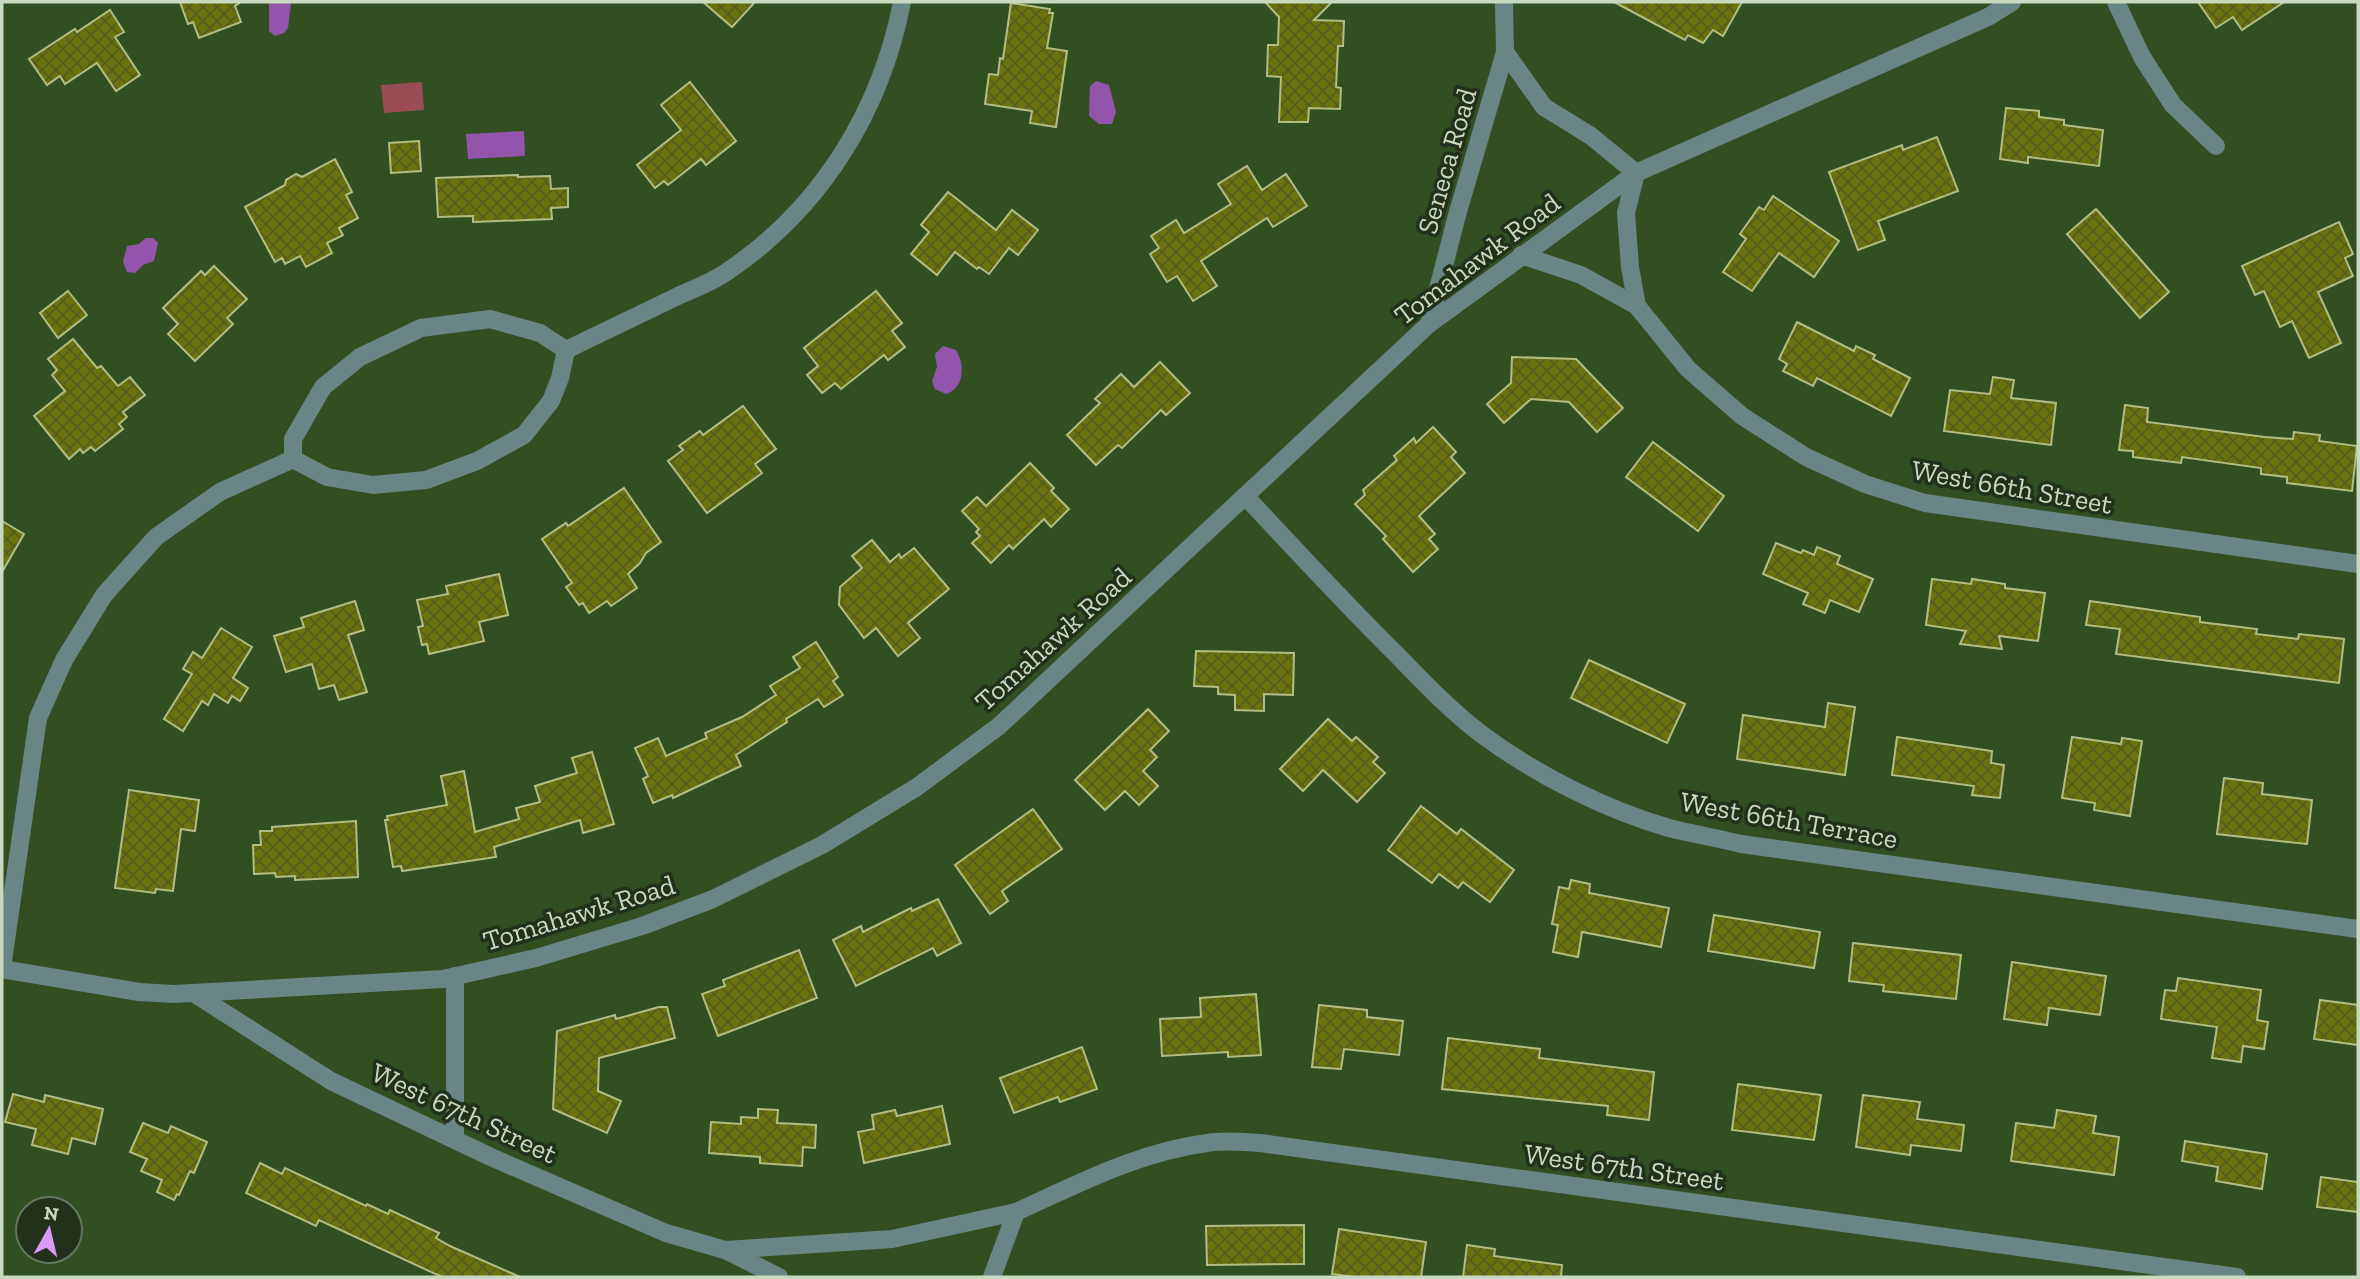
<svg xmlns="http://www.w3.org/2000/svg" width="2360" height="1279" viewBox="0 0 2360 1279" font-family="'Zilla Slab',serif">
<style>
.garden{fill:#994c53}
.water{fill:#9354ac}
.building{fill:url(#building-cross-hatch);stroke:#b3bc83;stroke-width:2}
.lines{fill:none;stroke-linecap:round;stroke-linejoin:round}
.minor{stroke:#678685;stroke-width:18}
.labels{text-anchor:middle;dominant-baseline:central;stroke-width:7;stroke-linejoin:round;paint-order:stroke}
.street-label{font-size:28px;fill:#c8d9c0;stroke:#23301c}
</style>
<defs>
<pattern id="building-cross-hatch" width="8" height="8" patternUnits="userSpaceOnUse" patternTransform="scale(1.75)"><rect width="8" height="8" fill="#69720b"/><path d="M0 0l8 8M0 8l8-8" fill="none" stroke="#555c20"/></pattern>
</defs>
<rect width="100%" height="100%" fill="#324f22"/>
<polygon class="garden" points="422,82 424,110 384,113 381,85"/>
<g class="water">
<polygon points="269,2 290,2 291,4 288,28 284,33 275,36 269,31"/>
<polygon points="1096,81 1109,85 1116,112 1112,124 1099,124 1089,116 1090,86"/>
<polygon points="524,131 525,156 468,159 466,134"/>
<polygon points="146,238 153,238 158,243 154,261 143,265 135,273 127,272 123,262 127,246 139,244"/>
<path d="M943,346l13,4c9,14 9,38 -10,44l-11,-5 -3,-8 5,-14 -2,-13z"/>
</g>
<g class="building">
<polygon points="180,2 241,2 235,6 241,22 199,38 193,22 188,24"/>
<polygon points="703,2 755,2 732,27"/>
<polygon points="1265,2 1332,2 1314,20 1344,21 1343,46 1338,46 1336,87 1341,88 1340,109 1309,108 1308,122 1279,122 1281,77 1267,76 1268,45 1278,45 1279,17"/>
<polygon points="1614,2 1742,2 1723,36 1713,30 1703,43 1688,35 1685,40"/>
<polygon points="2198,2 2284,2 2242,30 2233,17 2216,28"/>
<polygon points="1011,3 1050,9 1049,13 1053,13 1047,48 1067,51 1056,127 1030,123 1032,111 985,104 989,74 998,75 1000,58 1003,59"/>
<polygon points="110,10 124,32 115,37 140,75 116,91 97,63 65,84 60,76 47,85 29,59 75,29 77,32"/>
<polygon points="690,82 736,141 706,165 701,159 668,185 664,181 655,188 637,165 681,130 661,105"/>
<polygon points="2006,108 2039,111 2039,117 2064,120 2064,125 2103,130 2099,166 2028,157 2028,163 2000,159"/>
<polygon points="1937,137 1958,191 1878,221 1885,240 1858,250 1829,172 1902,145 1903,150"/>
<polygon points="419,141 421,171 391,173 389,143"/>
<polygon points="335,159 352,192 346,195 358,218 339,228 343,235 327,243 332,253 306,267 300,256 285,264 282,258 275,262 245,207 285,185 286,180 296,174 302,177"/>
<polygon points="1247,166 1262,190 1286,174 1307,206 1273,227 1267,218 1201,261 1217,286 1193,301 1177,276 1167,282 1150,254 1159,248 1151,236 1176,220 1184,233 1231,204 1218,184"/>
<polygon points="518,175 518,177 550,176 551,189 568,188 568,207 551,208 552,219 473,222 473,216 438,217 436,178"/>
<polygon points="948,192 996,230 1012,210 1038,230 1018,255 1009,248 989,274 979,267 977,269 955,252 937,275 911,254 929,232 921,225"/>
<polygon points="1773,196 1839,241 1814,277 1779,253 1752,291 1723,272 1746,239 1740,234 1759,207 1764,210"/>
<polygon points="2096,209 2169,292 2140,318 2067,234"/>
<polygon points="2339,222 2353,254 2345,258 2353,276 2318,292 2341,343 2309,358 2292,321 2280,327 2264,291 2255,295 2242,266"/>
<polygon points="214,266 247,299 227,318 233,324 195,361 168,334 178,324 163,308 201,271 205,275"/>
<polygon points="68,291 87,315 58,338 40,313"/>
<polygon points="876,291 902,323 892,331 905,347 888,360 884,355 841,389 835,383 822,393 807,375 818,366 804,348"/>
<polygon points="1797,322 1854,351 1856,346 1875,355 1873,359 1910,378 1891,416 1817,378 1813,386 1783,371 1787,364 1779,359"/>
<polygon points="73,339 97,368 101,366 118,386 130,377 145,395 123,412 127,417 119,424 123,429 95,451 91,447 83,453 80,449 69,459 34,416 65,391 52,375 57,370 48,359"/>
<polygon points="1512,357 1576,359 1623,408 1597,432 1569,402 1531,399 1504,423 1487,404 1511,383"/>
<polygon points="1160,362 1190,393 1166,415 1161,410 1122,448 1118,445 1096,465 1067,435 1100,403 1095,399 1121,374 1134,387"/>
<polygon points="1993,377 2014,380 2011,398 2056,403 2051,445 1944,431 1950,390 1990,394"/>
<polygon points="2125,405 2148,408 2147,422 2265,437 2293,439 2294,432 2320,435 2319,441 2357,446 2352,491 2287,483 2287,477 2261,474 2261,468 2182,457 2181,463 2133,457 2133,451 2119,450"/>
<polygon points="743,406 776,449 755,464 762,473 707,513 668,461 683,450 679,446 700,431 703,435"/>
<polygon points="1433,427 1456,452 1451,457 1465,473 1419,516 1435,534 1429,539 1438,549 1413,572 1383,539 1386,536 1355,504 1365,495 1363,490 1397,460 1394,456 1414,438 1416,443"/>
<polygon points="1653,442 1724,496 1698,531 1626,477"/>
<polygon points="1030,463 1054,488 1051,491 1069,509 1051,527 1044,519 1013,549 1009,545 991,563 972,543 980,536 976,532 979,529 962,511 977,497 986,506"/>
<polygon points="624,488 661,542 646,553 640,563 628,574 637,588 611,606 607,601 589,613 583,603 579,605 566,587 572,583 542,539 566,523 568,526"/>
<polygon points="2,521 24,534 2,572"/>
<polygon points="872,540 890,562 899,554 901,558 914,548 949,589 908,623 920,638 898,656 876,628 864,638 839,605 840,587 862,568 852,556"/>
<polygon points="1776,543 1801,553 1803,550 1814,555 1817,547 1840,556 1837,564 1873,579 1859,612 1830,600 1825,613 1803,604 1808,593 1763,574"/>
<polygon points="499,574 508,615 479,622 484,641 429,654 427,644 422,645 418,627 423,626 417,600 448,594 446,586"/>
<polygon points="1932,579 1971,584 1972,579 2005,584 2005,588 2045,593 2038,641 1999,636 2002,649 1960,644 1966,631 1926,625"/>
<polygon points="355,601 364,630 348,635 367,692 339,700 334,685 319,689 312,664 286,672 274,636 304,627 301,618"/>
<polygon points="2090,601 2200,617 2200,622 2257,629 2256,634 2298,639 2299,634 2344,639 2339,683 2116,654 2120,629 2086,625"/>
<polygon points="221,628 252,647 233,678 248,688 240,701 232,696 228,703 214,694 208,705 202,701 183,731 164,719 192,674 183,669 193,652 202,658"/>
<polygon points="816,642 838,677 833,681 843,695 824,707 818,699 786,719 787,722 736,755 741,766 673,798 672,795 653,803 643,779 648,776 635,748 658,738 666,756 707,738 705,733 742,717 776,695 770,686 800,668 793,657"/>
<polygon points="1196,651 1294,653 1293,695 1264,694 1264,711 1235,710 1235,695 1218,694 1218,687 1194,686"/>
<polygon points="1589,660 1685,704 1667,743 1571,698"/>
<polygon points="1828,703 1855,707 1845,775 1737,759 1743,715 1825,727"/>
<polygon points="1148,709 1169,731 1150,750 1157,757 1143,771 1158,786 1139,805 1125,791 1105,810 1075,780"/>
<polygon points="1328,719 1352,741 1356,737 1378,757 1373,762 1385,773 1357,802 1323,770 1303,791 1280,769"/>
<polygon points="1897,737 1992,751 1991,763 2004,765 2000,798 1972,795 1974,786 1892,775"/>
<polygon points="2072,737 2121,744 2122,738 2142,741 2130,816 2094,810 2095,803 2062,798"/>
<polygon points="592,752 614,824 583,833 580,820 494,847 496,857 402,871 401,866 393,867 385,820 388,820 387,816 447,805 441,776 464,771 475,832 519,819 516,808 540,802 535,786 577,773 572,758"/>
<polygon points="2224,778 2263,783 2262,794 2312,800 2307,844 2217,834"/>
<polygon points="129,790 199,800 195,831 181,829 173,891 156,889 155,893 115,888"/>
<polygon points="1421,806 1457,834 1461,829 1514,870 1490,902 1463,882 1458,888 1439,874 1432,883 1388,850"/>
<polygon points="1033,809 1062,849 1002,891 1008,901 990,914 955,865"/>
<polygon points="356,821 358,877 295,880 295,876 276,877 275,873 254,874 253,845 261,845 260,831 272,831 272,827"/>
<polygon points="1571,880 1590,884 1589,893 1669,908 1661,947 1582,932 1578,957 1553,952 1558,925 1552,924 1559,887 1569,889"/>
<polygon points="938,899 961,943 937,956 933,948 856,986 833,940 861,926 863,932 911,908 912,911"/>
<polygon points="1714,915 1820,932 1814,968 1708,951"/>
<polygon points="1853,943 1961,955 1956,999 1883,991 1884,985 1849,981"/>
<polygon points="799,950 817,998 718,1036 702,994 725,986 723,980"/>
<polygon points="2012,962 2106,976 2100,1015 2049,1008 2047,1025 2004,1019"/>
<polygon points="2178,978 2261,990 2257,1020 2268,1022 2264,1049 2243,1046 2241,1062 2212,1058 2217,1027 2161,1019 2165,990 2176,991"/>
<polygon points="1256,994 1261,1055 1228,1057 1228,1052 1162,1056 1160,1019 1201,1017 1200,998"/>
<polygon points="2320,1000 2358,1005 2358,1045 2314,1039"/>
<polygon points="1319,1005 1367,1010 1367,1017 1403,1021 1399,1055 1344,1049 1341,1069 1312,1067"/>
<polygon points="659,1007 667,1007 675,1038 599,1058 598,1091 621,1101 607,1133 553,1109 557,1031 615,1015 616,1019"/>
<polygon points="1448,1038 1540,1049 1539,1058 1654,1072 1649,1120 1607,1115 1608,1106 1442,1089"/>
<polygon points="1082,1047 1097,1089 1060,1102 1058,1097 1014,1113 1000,1078"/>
<polygon points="1738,1084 1821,1095 1814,1140 1732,1130"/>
<polygon points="13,1094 44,1102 45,1095 103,1109 95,1144 72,1138 68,1154 32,1145 36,1129 5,1122"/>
<polygon points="1863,1095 1920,1102 1917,1119 1964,1125 1961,1151 1911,1145 1910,1155 1856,1147"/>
<polygon points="942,1106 950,1144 864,1163 858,1132 874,1129 872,1115 895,1110 897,1116"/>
<polygon points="758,1109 778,1110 777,1123 816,1125 815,1148 803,1147 802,1166 760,1163 760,1157 709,1153 711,1122 741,1124 741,1117 758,1118"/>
<polygon points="2057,1110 2096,1116 2093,1133 2119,1137 2114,1175 2011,1161 2016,1123 2054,1128"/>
<polygon points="143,1123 168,1133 171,1126 207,1142 194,1173 190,1171 179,1195 177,1194 174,1200 157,1192 162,1180 141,1171 147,1159 130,1152"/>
<polygon points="2185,1141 2267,1154 2262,1189 2216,1181 2218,1167 2182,1161"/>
<polygon points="260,1163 282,1174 285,1168 366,1206 367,1204 388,1214 390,1210 439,1233 436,1238 450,1246 520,1277 442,1277 319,1220 316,1226 246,1193"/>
<polygon points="2321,1177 2358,1182 2358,1212 2317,1207"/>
<polygon points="1304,1225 1304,1264 1207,1265 1206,1226"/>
<polygon points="1339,1229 1426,1242 1421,1277 1354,1277 1332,1274"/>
<polygon points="1467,1245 1495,1249 1494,1256 1562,1265 1561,1277 1463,1277"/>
</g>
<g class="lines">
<g class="minor">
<polyline points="1504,2 1505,52 1544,107 1591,136 1636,173 1626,213 1630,267 1637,306 1688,369 1742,416 1806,457 1865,484 1925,503 2358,564"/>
<polyline points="2116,2 2142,57 2173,105 2216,146"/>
<polyline points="1521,255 1581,275 1637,306"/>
<polyline points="1429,324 1457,215 1505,52"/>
<path d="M566,350c37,-18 73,-35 110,-53 17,-8 37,-15 52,-26 93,-63 153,-160 174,-269"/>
<polyline points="293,459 293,439 323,387 360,357 421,328 490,319 540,333 566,350"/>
<polyline points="293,459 327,477 373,485 426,480 477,461 524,435 551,401 560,378 566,350"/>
<path d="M1245,496c51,54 101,109 154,161 27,28 54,56 85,79 53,39 122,74 185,92 24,6 48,10 72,16l617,85"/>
<polyline points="2,968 38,718 64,660 104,595 156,537 220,492 293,459"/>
<polyline points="2,969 139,992 174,994 443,979 536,958 642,926 713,899 822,845 917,787 999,726 1429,324 1636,173 1988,17 2012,2"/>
<polyline points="455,976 455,1138"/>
<polyline points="195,994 331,1081 493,1158 666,1233 725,1250 779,1277"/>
<polyline points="725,1250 892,1239 1016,1212"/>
<path d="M992,1277l24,-65c62,-28 122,-60 191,-69 17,-3 36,-1 53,0l977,134"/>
</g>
</g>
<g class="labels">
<g class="street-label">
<text transform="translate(1447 161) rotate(-74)">Seneca Road</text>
<text transform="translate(1477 259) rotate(-37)">Tomahawk Road</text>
<text transform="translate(2012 487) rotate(10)">West 66th Street</text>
<text transform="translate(1053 639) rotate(-42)">Tomahawk Road</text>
<text transform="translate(1789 820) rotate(10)">West 66th Terrace</text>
<text transform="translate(579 913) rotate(-17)">Tomahawk Road</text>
<text transform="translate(464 1113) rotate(25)">West 67th Street</text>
<text transform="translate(1624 1167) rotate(8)">West 67th Street</text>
</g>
</g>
<rect width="2360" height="1279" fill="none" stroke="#c8d9c0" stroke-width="7"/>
<g transform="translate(49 1230) rotate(8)"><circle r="33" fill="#23301c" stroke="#65745e" stroke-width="2"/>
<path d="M0-5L12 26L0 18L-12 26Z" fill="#da9af6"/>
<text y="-10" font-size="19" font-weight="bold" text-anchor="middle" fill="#c8d9c0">N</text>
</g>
</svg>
